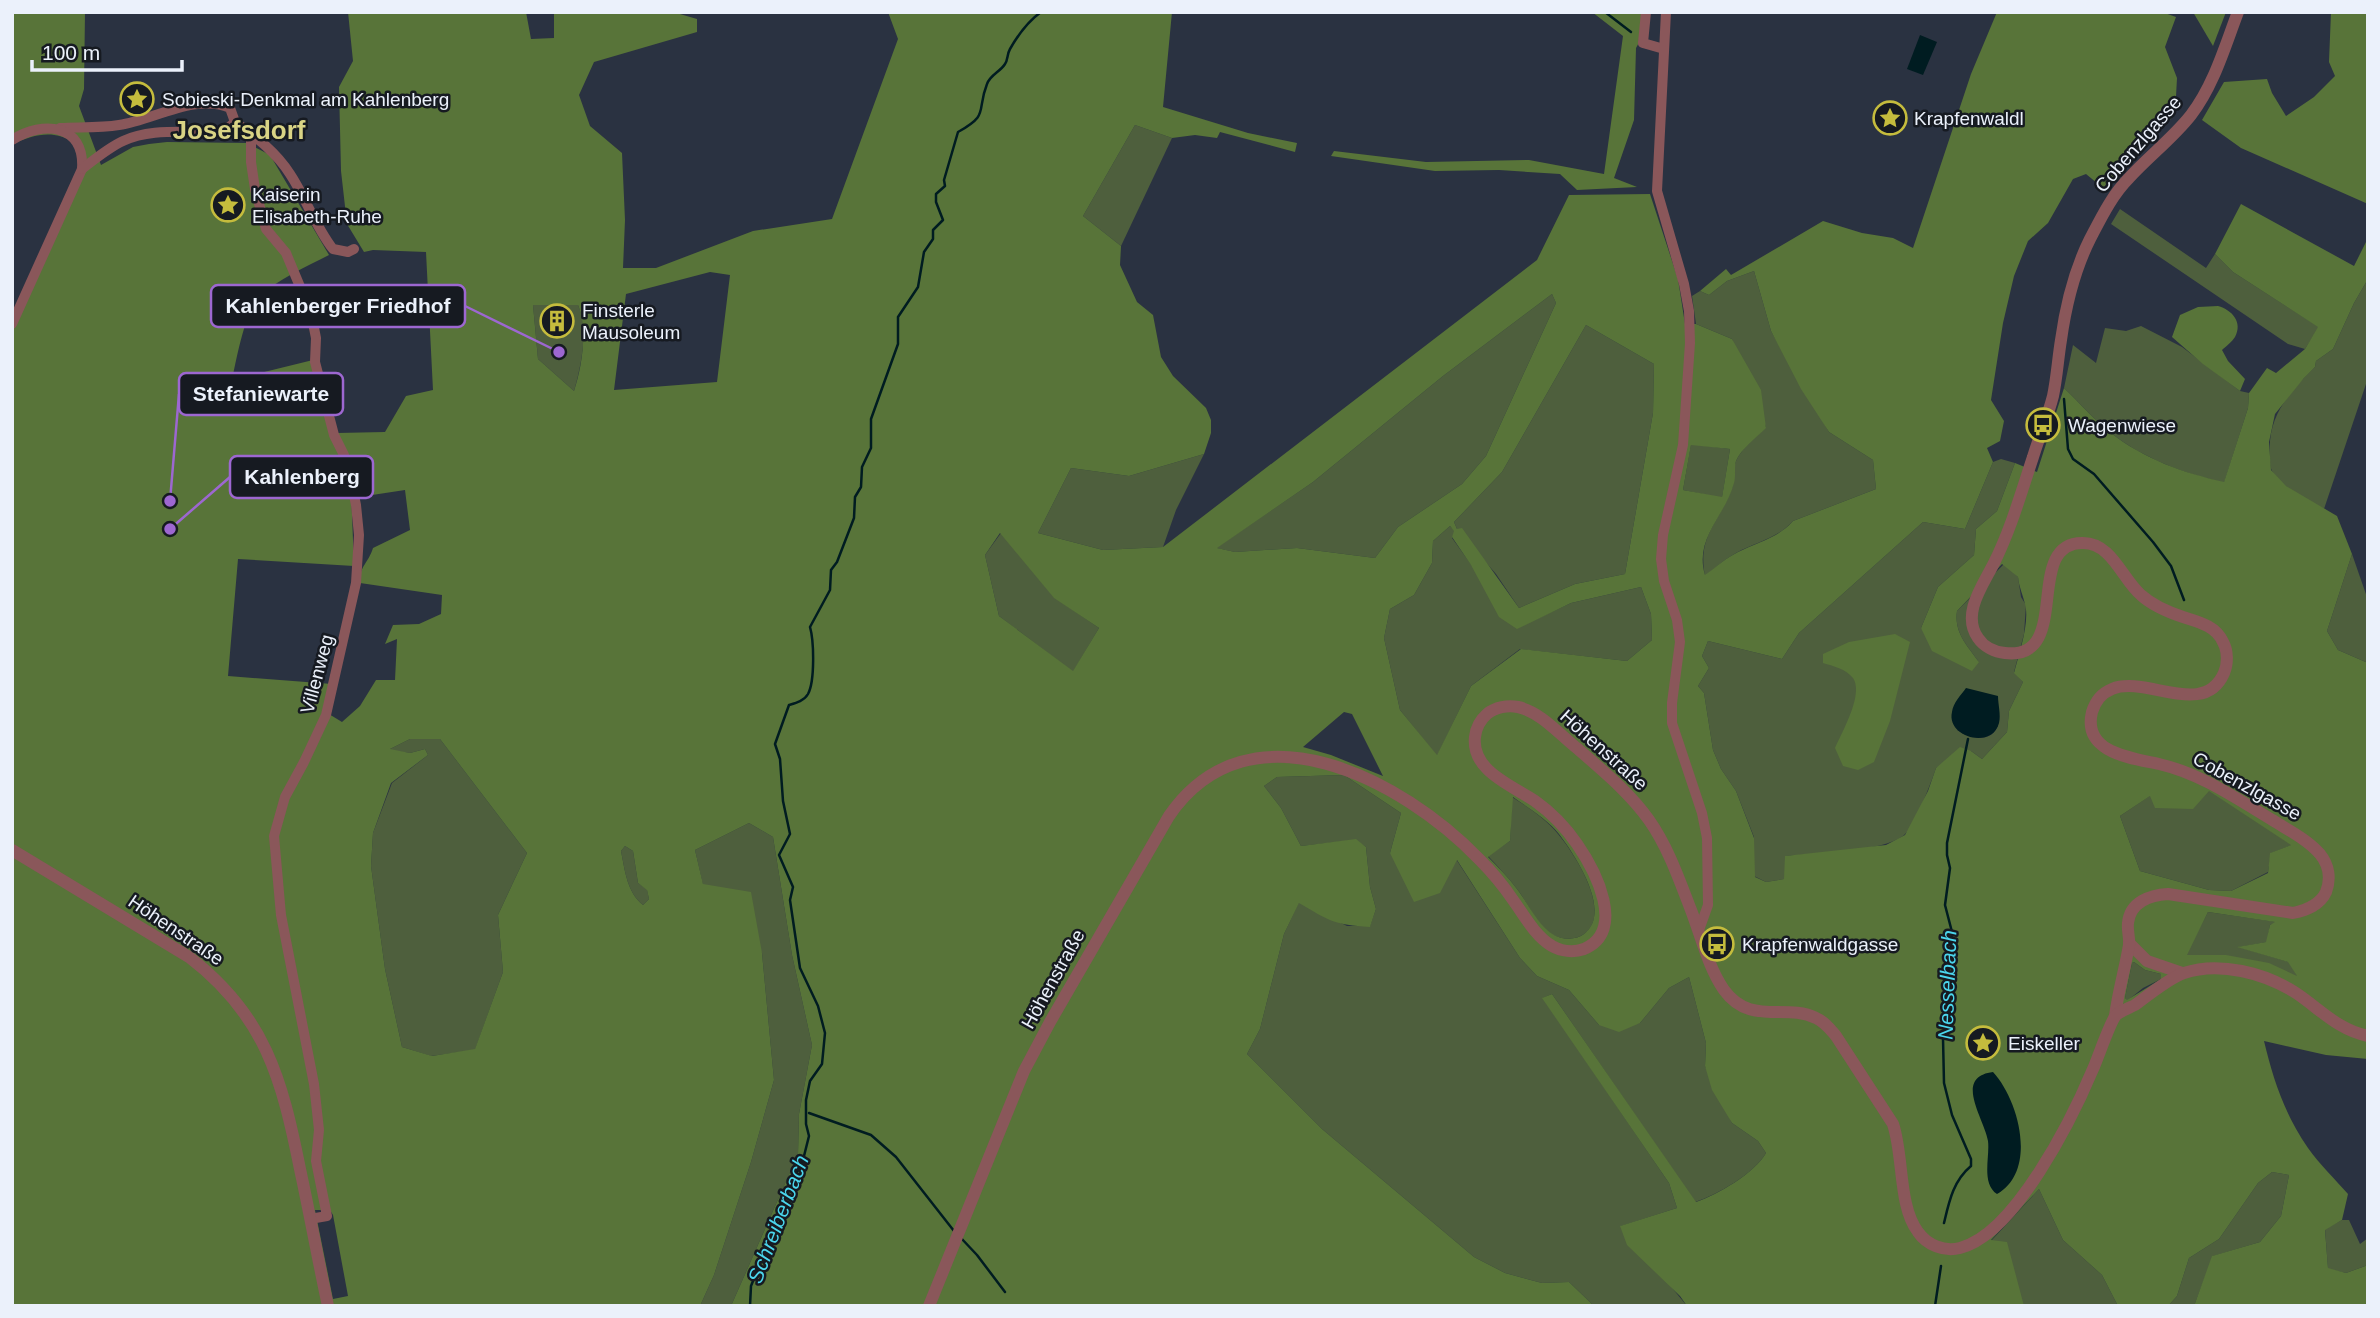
<svg xmlns="http://www.w3.org/2000/svg" width="2380" height="1318" viewBox="0 0 2380 1318" font-family="Helvetica,sans-serif">
<style>
.green{fill:#4e5f3d;fill-rule:evenodd}
.forest{fill:#587439;fill-rule:evenodd}
.water{fill:#001c21}
.lines{fill:none;stroke-linecap:round;stroke-linejoin:round}
.stream{stroke:#001c21;stroke-width:2.5}
.minor{stroke:#8a575a;stroke-width:10}
.tertiary{stroke:#8a575a;stroke-width:12}
.labels{text-anchor:middle;dominant-baseline:central;stroke-width:5;stroke-linejoin:round;paint-order:stroke}
.poi-label{font-size:19px;fill:#ebf1fb;stroke:#161a21;text-anchor:start}
.street-label{font-size:19px;fill:#ebf1fb;stroke:#161a21}
.water-label{font-size:21px;font-style:italic;fill:#4bd6ed;stroke:#161a21}
.district-label{font-size:26px;font-weight:bold;fill:#d9d485;stroke:#161a21}
.leader{fill:none;stroke:#9d67d1;stroke-width:2.5}
.callout-dot{fill:#9d67d1;stroke:#161a21;stroke-width:2.5}
.callout{fill:#161a21;stroke:#9d67d1;stroke-width:2.5}
.callout-label{font-size:21px;text-anchor:middle;font-weight:bold;fill:#ebf1fb}
</style>
<rect width="100%" height="100%" fill="#2a3241"/>
<g class="green">
<polygon points="1135,125 1172,138 1121,246 1083,216"/>
<polygon points="2120,209 2206,268 2215,254 2233,272 2319,327 2305,349 2288,344 2111,224"/>
<path d="M1754,271l17,60 58,101 44,28 3,29 -83,32c-15,17 -37,21 -57,32 -11,6 -21,15 -31,23 -8,-40 14,-53 27,-88 3,-9 1,-19 4,-27 5,-12 21,-25 30,-34l-34,-88 -36,-15 -4,-28 8,-5 9,4 18,-14z"/>
<path d="M2368,279v99l-44,131c-17,-10 -42,-20 -52,-38 -2,-4 -2,-11 -2,-16 -3,-38 19,-63 45,-88l1,-6 17,-12 21,-46z"/>
<polygon points="1552,294 1556,303 1486,456 1462,484 1398,527 1375,558 1297,548 1235,552 1216,548 1313,482 1443,376"/>
<path d="M533,305h45c11,25 3,61 -4,86l-36,-32z"/>
<polygon points="1586,325 1654,364 1653,413 1625,574 1575,584 1519,608 1496,574 1457,529 1454,522 1502,472"/>
<path d="M2141,326l41,21 58,44 9,2 -1,15 -24,75c-40,-10 -80,-24 -113,-50 -17,-13 -31,-30 -47,-45l9,-43 23,18 9,-35 21,3z"/>
<polygon points="1691,444 1730,449 1722,498 1683,490"/>
<polygon points="1204,454 1176,510 1163,547 1103,550 1038,533 1071,468 1129,476"/>
<path d="M2001,459l14,4 -18,48 -21,18 -2,26 -36,32 -17,41 58,34c-12,-17 -25,-29 -22,-51l48,-48 13,14 3,20 5,8 -2,29 -10,38 9,10 -14,29 -2,21 -25,27 -11,-8 -35,17c-5,15 -22,60 -33,68 -21,16 -89,17 -117,20l-1,23 -19,3 -12,-6v-39l-18,-46 -15,-22 -8,-19 -9,-57 -6,-7 11,-18 -7,-12 6,-15 74,18 17,-26 124,-111 42,7 28,-67zM1998,708c6,31 -18,37 -41,22z"/>
<polygon points="1450,526 1455,531 1452,538 1517,628 1571,603 1641,587 1651,614 1652,640 1627,661 1520,649 1471,686 1437,756 1400,710 1384,638 1390,609 1414,595 1432,563 1433,541"/>
<polygon points="1001,533 1054,597 1099,628 1073,672 999,616 985,555"/>
<polygon points="2352,554 2368,600 2368,663 2338,650 2327,631"/>
<polygon points="410,739 440,739 527,853 498,915 503,972 475,1050 431,1056 402,1047 385,969 371,866 373,833 392,783 428,755 425,749 410,753 388,750"/>
<path d="M1344,775l57,38 -11,40 66,6 64,99 17,18 32,14 30,35 41,-2 29,-35 20,-11 17,66 -1,23 27,57 26,18 8,12c-11,20 -49,42 -71,49l-143,-208 -9,4 126,185 8,25 -56,18 66,80h-93l-25,-24 -27,1 -37,-10 -31,-16 -152,-128 -75,-75 13,-25 24,-95 15,-32 48,24h23l6,-17 -6,-22 -4,-40 -11,-7 -54,6 -20,-38 -17,-22 13,-9z"/>
<polygon points="2209,790 2292,845 2271,853 2268,872 2231,891 2209,890 2140,871 2120,816 2151,795"/>
<path d="M1512,797c16,10 34,22 46,37 17,20 55,79 26,100 -7,6 -22,6 -31,1 -16,-9 -25,-32 -36,-46 -9,-12 -19,-22 -29,-33l22,-15z"/>
<polygon points="749,823 773,837 792,955 812,1045 799,1114 798,1154 731,1306 700,1306 714,1275 751,1162 774,1080 762,953 703,885 695,850"/>
<path d="M625,846l8,5 5,32 9,6 2,10 -6,6c-16,-13 -18,-34 -22,-54z"/>
<polygon points="2208,912 2277,922 2270,925 2267,942 2239,947 2289,962 2298,977 2186,955"/>
<polygon points="2134,962 2145,970 2161,974 2161,979 2143,988 2127,1001 2125,998 2132,963"/>
<polygon points="2272,1172 2289,1175 2281,1216 2260,1242 2213,1256 2194,1306 2168,1306 2177,1296 2189,1258 2219,1239 2258,1183"/>
<polygon points="2039,1189 2063,1240 2102,1275 2118,1306 2024,1306 1991,1241"/>
<polygon points="2342,1220 2349,1220 2360,1244 2368,1238 2368,1265 2346,1273 2328,1269 2325,1229"/>
</g>
<g class="forest">
<path d="M12,12h73l-1,77 -5,17 22,59 32,-18 16,-3 18,-2 80,1 23,12 59,100c-23,12 -51,24 -70,42 -14,14 -23,64 -27,83l81,-20 38,129 3,77 -116,-7 -10,117 104,8 -8,27 18,11 18,-16 16,-26h19l2,-41 -12,5 8,-19 26,-1 22,-10 1,-19 -82,-12c-1,-17 8,-19 13,-35l37,-18 -5,-40 -46,7 -22,-64 48,-1 21,-36 27,-6 -7,-138 -53,-2 -9,2 -17,-28 -6,-53 -2,-84 14,-26 -5,-49h178l5,27 23,-1v-26h119l24,7v13l-103,30 -15,33 11,31 32,27 3,67 -2,48h33l97,-37 79,-12 66,-180 -10,-27h284l-9,95 85,26 49,10 -2,9 -75,-20 -3,6 -22,-3 -23,3 -37,-13 -52,91 38,30 -1,19 17,37 16,13 8,42 12,19 33,32 5,12v13l-7,21 -75,22 -58,-8 -33,65 65,17 60,-3 374,-287 32,-65 81,-1 28,85 7,45h11l36,15 29,51 5,38c-9,9 -25,21 -30,33 -2,6 0,15 -2,22 -9,34 -40,55 -29,92 11,-8 21,-17 33,-23 20,-10 40,-14 55,-31l83,-32 -3,-29 -44,-28 -28,-43 -30,-58 -17,-60 -27,10 -18,14 -9,-4 26,-22 5,6 92,-54 39,12 31,5 20,10 58,-174 26,-62h165l14,5 -11,30 12,31 -2,37 -41,38 -31,35 -17,-14 -13,5 -25,44 -20,18 -14,35 -11,47 -12,77 13,21 -4,20 -13,7 6,14 -28,67 -42,-7 -124,111 -17,26 -74,-18 -6,15 7,12 -11,18 6,7 9,57 8,19 15,22 18,47 1,39 11,5 18,-3 1,-23 101,-11 19,-10 23,-44 8,-23 24,-21 11,4 11,8 25,-27 2,-21 14,-29 -9,-9c5,-19 16,-51 11,-69 -2,-9 -6,-17 -7,-27l-16,-13 -45,47c-3,22 10,34 22,51l-7,9 -40,-20 -11,-23 17,-41 36,-32 2,-26 21,-18 18,-48 22,9 27,-84c16,15 30,32 47,45 33,26 73,40 113,49l24,-74 1,-15 18,-25 9,5 29,-24 13,-22 -85,-55 -18,-18 26,-50 113,62 14,-28v41l-14,24 -21,46 -17,12 -1,6 -11,11 -29,36 -6,28 2,28 15,16 51,30 15,38 -25,77 11,19 30,13v396l-42,-4 -62,-14c9,38 21,74 44,107 12,17 27,31 40,46l-6,26 -17,10 3,38 18,5 22,-8v41h-174l18,-50 48,-14 21,-26 8,-41 -17,-3 -14,11 -39,56 -30,19 -12,38 -9,10h-50l-16,-31 -39,-35 -24,-51 -48,51 16,2 17,64h-337l-7,-10 -53,-51 -7,-19 57,-18 -8,-25 -127,-185 10,-4 144,208c21,-7 59,-29 70,-49l-8,-12 -26,-18 -20,-33 -7,-24 1,-23 -17,-66 -20,11 -29,35 -21,9 -20,-7 -30,-35 -32,-14 -17,-18 -63,-98 -17,33 -26,9 -24,-49 11,-40 -57,-38 -67,2 -13,9 17,22 20,38 55,-7 10,8 4,40 6,22 -6,18c-36,-2 -42,-7 -71,-24l-15,31 -24,95 -13,25 75,75 152,128 31,16 37,10 27,-1 25,24h-863l67,-152 1,-40 13,-69 -20,-90 -19,-118 -24,-14 -54,27 8,34 48,8 11,61 12,127 -23,82 -37,113 -14,31h-688v-986l64,-144 3,-14 -6,-20c-21,-13 -39,-7 -61,2zM710,272l20,3 -13,107 -103,8 12,-96zM1552,294l4,9 -70,153 -24,28 -64,43 -23,31 -78,-10 -62,4 -18,-4 96,-66 130,-106zM533,305h45c10,24 4,62 -4,86l-36,-32zM1586,325l68,39 -1,49 -28,161 -50,10 -56,24 -57,-80 -5,1 -3,-7 48,-50zM1691,445l39,4 -8,48 -39,-7zM1450,526l4,5 -2,6 19,28 28,52 18,12 54,-26 70,-16 10,27 1,26 -25,21 -106,-12 -50,37 -34,69 -37,-45 -16,-72 6,-29 24,-14 18,-32 1,-22zM1000,533l54,65 45,30 -26,43 -74,-55 -14,-61zM1344,712l8,2 31,62 -52,-21 -28,-8zM410,739h30l87,114 -29,62 5,57 -28,77 -43,7 -30,-9 -17,-78 -14,-103 2,-33 18,-50 37,-28 -3,-6 -15,4 -20,-4zM2209,791l82,54 -21,8 -2,20 -37,18 -22,-1 -69,-19 -20,-55 30,-20 5,12 38,1zM1513,797c15,11 34,22 46,37 16,21 54,78 25,100 -7,6 -22,6 -30,1 -16,-9 -26,-32 -37,-46 -9,-12 -19,-22 -29,-32l22,-16zM625,846l8,5 5,32 9,7 2,9 -6,6c-16,-13 -18,-34 -22,-54zM2208,912l67,10 -5,3 -4,17 -29,5 51,15 9,14 -28,-13 -43,-8h-39zM2134,962l11,8 16,4v5l-34,21 -2,-2 7,-35zM315,1210h15l3,5 15,81 -15,3z"/>
<polygon points="1592,12 1643,12 1642,37 1636,48 1634,120 1614,178 1637,187 1577,190 1560,174 1499,170 1435,171 1331,156 1334,151 1426,162 1529,160 1604,174 1623,36"/>
<polygon points="2193,12 2226,12 2213,46"/>
<polygon points="2331,12 2368,12 2368,204 2241,148 2202,120 2224,82 2267,79 2272,93 2286,116 2314,97 2335,76 2329,62"/>
<path d="M2218,306c14,4 25,16 17,31 -3,5 -10,10 -13,13l6,11 17,18 -5,12 -37,-27 -31,-27 8,-22 18,-8z"/>
<path d="M1895,634l15,8 -20,79 -16,41 -16,8 -15,-4 -8,-18c7,-16 29,-54 18,-70 -7,-9 -20,-12 -30,-15v-9l26,-12z"/>
</g>
<g class="water">
<polygon points="1920,35 1937,42 1923,75 1907,69"/>
<path d="M1966,688l32,8c0,8 3,19 1,27 -7,27 -53,14 -47,-11 1,-9 9,-17 14,-24z"/>
<path d="M1993,1072c26,28 45,99 4,122 -16,-11 -7,-37 -9,-53 -4,-23 -35,-64 5,-69z"/>
</g>
<g class="lines">
<g class="stream">
<polyline points="1605,12 1631,32"/>
<polyline points="2064,399 2068,449 2073,459 2094,474 2153,542 2171,566 2184,600"/>
<polyline points="809,1113 871,1135 896,1157 954,1231"/>
<path d="M1944,1223c5,-21 9,-42 27,-57v-7l-19,-44 -8,-32 -1,-45 4,-11 -1,-29 6,-66 -7,-27 5,-37 -3,-13v-12l21,-104"/>
<polyline points="961,1238 977,1255 1005,1292"/>
<path d="M750,1306l1,-20 15,-37 13,-18 1,-10 -2,-10 25,-51 6,-24 -3,-12v-24l4,-19 12,-17 3,-31 -7,-27 -18,-38 -10,-68 3,-13 -14,-32 11,-21 -7,-33 -3,-42 -5,-15 14,-39c7,-2 15,-4 19,-11 7,-13 6,-53 2,-67l20,-37 1,-20 6,-8 17,-44 1,-21 6,-10 1,-20 9,-19v-29l27,-75v-27l20,-30 6,-35 9,-13v-9l10,-10 -7,-18v-8l9,-8 -1,-6 14,-48c32,-18 18,-20 29,-48 3,-9 13,-12 18,-20 3,-4 2,-10 5,-15 8,-14 17,-27 31,-37"/>
<polyline points="1935,1306 1941,1266"/>
</g>
<g class="minor">
<polyline points="1646,12 1643,43 1664,49"/>
<polyline points="1666,12 1657,191 1684,284 1689,311 1690,343 1683,445 1663,535 1661,559 1664,581 1677,620 1680,642 1672,703 1672,723 1702,813 1707,838 1708,905 1699,930"/>
<path d="M235,122c20,14 41,30 55,52 16,24 25,52 43,75l15,3 6,-3"/>
<path d="M60,128c19,-1 40,0 59,-3 35,-5 76,-32 111,-17l5,14"/>
<polyline points="248,131 251,140 251,162 255,189 266,229 286,253 311,313 316,338 315,362 334,435 344,455 350,476 356,505 359,535 356,583 326,715 304,762 285,797 274,836 281,915 314,1084 319,1130 316,1161 327,1216 310,1219"/>
<path d="M12,140c31,-20 73,-16 70,29l-70,155"/>
<path d="M82,169c13,-10 26,-21 41,-28 30,-14 65,-7 97,-10l7,-2 8,-7"/>
</g>
<g class="tertiary">
<path d="M12,850l177,107c76,58 93,122 111,212 10,46 18,91 28,137"/>
<polyline points="2129,943 2147,961 2182,973"/>
<path d="M2115,1016c3,-24 10,-47 14,-71 1,-7 -2,-14 -1,-22 2,-21 22,-28 40,-29l125,19c14,-3 27,-8 33,-21 5,-13 3,-27 -6,-38 -12,-14 -30,-23 -46,-33 -37,-22 -72,-47 -115,-57 -27,-6 -77,-11 -67,-52 3,-10 10,-19 20,-23 34,-14 92,30 112,-16 4,-9 4,-22 -1,-31 -7,-16 -24,-20 -40,-25 -15,-5 -30,-11 -42,-22 -19,-16 -29,-52 -58,-52 -61,-1 -9,118 -78,110 -10,-1 -21,-6 -27,-15 -17,-24 5,-53 16,-75 17,-34 27,-70 39,-106 6,-20 15,-41 20,-61 4,-19 5,-38 8,-56 5,-36 13,-69 29,-101 11,-21 22,-44 39,-61 20,-22 44,-40 62,-63 23,-30 34,-69 47,-103"/>
<path d="M929,1306l95,-235 26,-49 119,-206c81,-118 234,-36 310,43 13,13 24,26 34,41 11,15 22,36 39,46 9,5 21,7 32,3 43,-18 11,-79 -7,-105 -11,-16 -25,-31 -42,-43 -22,-15 -64,-30 -60,-64 1,-9 5,-17 12,-23 8,-7 21,-9 31,-7 23,5 42,28 60,42 25,22 51,43 71,71 19,27 30,59 42,90 10,26 17,57 33,80 26,36 61,13 92,28 9,4 14,11 20,18l57,88c11,33 5,81 25,108 9,13 26,20 42,16 55,-14 112,-129 133,-179 5,-11 17,-47 23,-54 5,-4 13,-7 19,-10 12,-9 36,-28 49,-32 35,-12 81,0 112,20 24,16 42,37 72,43"/>
</g>
</g>
<defs>
<symbol id="sight-ring" viewBox="-11 -11 22 22"><circle r="9.5" fill="#161a21" stroke="#c5bc3d" stroke-width="1.5"/><path d="M0-6L1.8-2.2L6-1.7L2.9 1.2L3.7 5.4L0 3.3L-3.7 5.4L-2.9 1.2L-6-1.7L-1.8-2.2Z" fill="#c5bc3d"/></symbol>
<symbol id="building-ring" viewBox="-11 -11 22 22"><circle r="9.5" fill="#161a21" stroke="#c5bc3d" stroke-width="1.5"/><path d="M-4-6H4V6H1V3H-1V6H-4ZM-2.5-4.3h1.7v1.8h-1.7ZM.8-4.3h1.7v1.8H.8ZM-2.5-1h1.7V.8h-1.7ZM.8-1h1.7V.8H.8Z" fill="#c5bc3d"/></symbol>
<symbol id="bus-ring" viewBox="-11 -11 22 22"><circle r="9.5" fill="#161a21" stroke="#c5bc3d" stroke-width="1.5"/><path d="M-5-6H5V4H4V6H2V4H-2V6H-4V4H-5ZM-3.5-4V0h7V-4ZM-3.5 1.2v1.5H-2V1.2ZM2 1.2v1.5H3.5V1.2Z" fill="#c5bc3d"/></symbol>
</defs>
<g fill-rule="evenodd">
<use href="#sight-ring" x="118" y="80" width="38" height="38"/>
<use href="#sight-ring" x="1871" y="99" width="38" height="38"/>
<use href="#sight-ring" x="209" y="186" width="38" height="38"/>
<use href="#building-ring" x="538" y="302" width="38" height="38"/>
<use href="#bus-ring" x="2024" y="406" width="38" height="38"/>
<use href="#bus-ring" x="1698" y="925" width="38" height="38"/>
<use href="#sight-ring" x="1964" y="1024" width="38" height="38"/>
</g>
<g class="labels">
<g class="poi-label">
<text x="162" y="99">Sobieski-Denkmal am Kahlenberg</text>
<text x="1914" y="118">Krapfenwaldl</text>
<text x="252" y="194">Kaiserin<tspan x="252" dy="22">Elisabeth-Ruhe</tspan></text>
<text x="582" y="310">Finsterle<tspan x="582" dy="22">Mausoleum</tspan></text>
<text x="2068" y="425">Wagenwiese</text>
<text x="1742" y="944">Krapfenwaldgasse</text>
<text x="2008" y="1043">Eiskeller</text>
</g>
<g class="street-label">
<text transform="translate(2138 144) rotate(-49)">Cobenzlgasse</text>
<text transform="translate(317 674) rotate(-75)">Villenweg</text>
<text transform="translate(1604 750) rotate(42)">Höhenstraße</text>
<text transform="translate(2247 786) rotate(29)">Cobenzlgasse</text>
<text transform="translate(176 930) rotate(34)">Höhenstraße</text>
<text transform="translate(1053 979) rotate(-61)">Höhenstraße</text>
</g>
<g class="water-label">
<text transform="translate(1947 985) rotate(-88)">Nesselbach</text>
<text transform="translate(778 1219) rotate(-69)">Schreiberbach</text>
</g>
<g class="district-label">
<text x="239" y="130">Josefsdorf</text>
</g>
</g>
<path class="leader" d="M559 352L465 306M170 501L179 394M170 529L230 477"/>
<g class="callout-dot">
<circle cx="559" cy="352" r="7"/>
<circle cx="170" cy="501" r="7"/>
<circle cx="170" cy="529" r="7"/>
</g>
<g class="callout">
<rect x="211" y="285" width="254" height="42" rx="7"/>
<rect x="179" y="373" width="164" height="42" rx="7"/>
<rect x="230" y="456" width="143" height="42" rx="7"/>
</g>
<g class="callout-label">
<text x="338" y="313">Kahlenberger Friedhof</text>
<text x="261" y="401">Stefaniewarte</text>
<text x="302" y="484">Kahlenberg</text>
</g>
<rect width="2380" height="1318" fill="none" stroke="#ebf1fb" stroke-width="28"/>
<path d="M32 60v10h150v-10" fill="none" stroke="#ebf1fb" stroke-width="3.5"/>
<text x="42" y="60" font-size="21" fill="#ebf1fb" stroke="#161a21" stroke-width="5" paint-order="stroke">100 m</text>
</svg>
